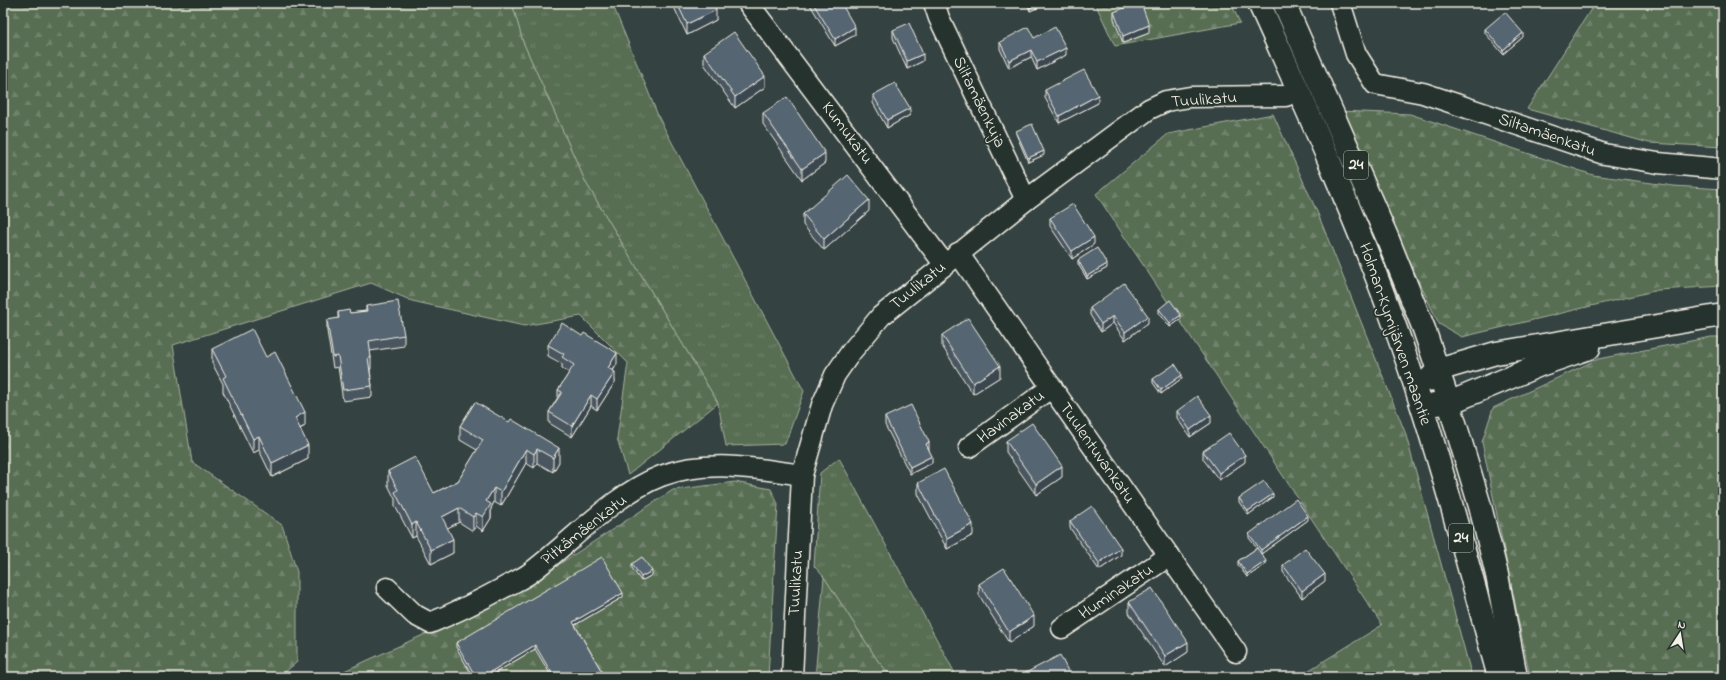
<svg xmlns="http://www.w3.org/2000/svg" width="1726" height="680" viewBox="0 0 1726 680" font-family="'Indie Flower',sans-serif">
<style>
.grass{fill:url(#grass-tufts);stroke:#a6b09e}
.forest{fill:url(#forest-firs);stroke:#a6b09e}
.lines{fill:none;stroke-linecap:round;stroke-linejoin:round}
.street-casing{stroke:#f4f1e8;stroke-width:23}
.highway-casing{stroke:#f4f1e8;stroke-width:25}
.street{stroke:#26332d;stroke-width:20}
.highway{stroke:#26332d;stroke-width:22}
.wall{fill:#485761;stroke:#f4f1e8}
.shaded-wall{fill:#3b474f;stroke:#f4f1e8}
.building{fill:#546571;stroke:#f4f1e8}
.labels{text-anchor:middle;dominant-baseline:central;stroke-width:3.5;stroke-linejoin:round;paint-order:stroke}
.shield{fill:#26332d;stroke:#b6b8b0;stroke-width:1}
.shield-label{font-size:16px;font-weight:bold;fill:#f4f1e8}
.street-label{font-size:17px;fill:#f4f1e8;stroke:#26332d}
</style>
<defs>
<pattern id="grass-tufts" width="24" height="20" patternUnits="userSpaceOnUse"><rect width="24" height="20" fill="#586e53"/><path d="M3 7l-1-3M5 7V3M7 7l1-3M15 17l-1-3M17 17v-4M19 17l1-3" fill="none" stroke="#71836c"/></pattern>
<pattern id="forest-firs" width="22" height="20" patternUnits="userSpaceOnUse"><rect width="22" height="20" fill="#586e53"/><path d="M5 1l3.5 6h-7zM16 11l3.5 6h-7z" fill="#71836c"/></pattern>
</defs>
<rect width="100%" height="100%" fill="#344241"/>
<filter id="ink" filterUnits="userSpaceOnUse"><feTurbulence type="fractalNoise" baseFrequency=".025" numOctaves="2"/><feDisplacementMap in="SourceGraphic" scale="8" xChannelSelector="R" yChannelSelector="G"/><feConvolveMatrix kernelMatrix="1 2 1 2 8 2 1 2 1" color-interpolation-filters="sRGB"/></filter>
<g filter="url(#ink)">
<g class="grass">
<polygon points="512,3 612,3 659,118 804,391 785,444 726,446 718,403 586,183 523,42"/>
<polygon points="839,458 957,677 892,677 878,661 824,577 814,566 820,473"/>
</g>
<g class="forest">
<polygon points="3,3 512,3 523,42 586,183 718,403 628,475 617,438 628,363 581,316 524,326 412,301 371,283 173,345 192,462 282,525 297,572 297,662 279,677 3,677"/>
<polygon points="1095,3 1231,3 1240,23 1115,46"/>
<polygon points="1595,3 1723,3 1723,147 1649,143 1527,109"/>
<polygon points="1338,111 1410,114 1593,175 1674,186 1723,189 1723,286 1658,290 1462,337 1439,324"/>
<polygon points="1273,114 1318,214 1405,432 1472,677 1298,677 1382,625 1096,194 1168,134"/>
<polygon points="1711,337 1723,337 1723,677 1530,677 1482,442 1493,408 1598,359"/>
<polygon points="735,482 771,489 778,504 768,677 331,677 515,593 673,490"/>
<polygon points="824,577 878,661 892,677 815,677"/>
</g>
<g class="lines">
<defs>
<g id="street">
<polyline points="748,3 945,265"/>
<polyline points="934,3 939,18 1026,200"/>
<polyline points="1340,3 1356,54 1375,84 1423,93 1604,154 1658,163 1723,169"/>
<polyline points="958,253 1236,652"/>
<polyline points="969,447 1052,387"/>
<path d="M387,588l28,27 15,8c25,-10 49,-22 73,-35 9,-5 19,-9 27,-15 40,-30 84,-79 131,-97 44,-17 96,-8 141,-1"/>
<polyline points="1062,628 1169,556"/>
<polyline points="792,677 802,475 822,405 835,375 851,352 881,316 1026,200 1149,109 1166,101 1190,97 1286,96"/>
</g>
<g id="highway">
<path d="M1259,3c49,108 98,217 138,329 40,113 70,230 102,345"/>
<polyline points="1284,3 1387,237 1424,329 1449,403 1480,506 1497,575 1516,677"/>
<polyline points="1428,380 1438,370 1496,353 1723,315"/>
<polyline points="1435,404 1449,403 1540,365 1589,348"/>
</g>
</defs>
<use href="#street" class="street-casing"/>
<use href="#highway" class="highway-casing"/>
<use href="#street" class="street"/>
<use href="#highway" class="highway"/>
</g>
<g class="wall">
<polygon points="672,3 713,3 716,20 687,35"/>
<polygon points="809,3 841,3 855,35 835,46"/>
<polygon points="1027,3 1049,3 1030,11"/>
<polygon points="1114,12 1149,33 1123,43 1114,19"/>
<polygon points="1485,29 1523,37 1503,54 1485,33"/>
<polygon points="893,30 923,61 907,69 893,38"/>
<polygon points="1034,38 1066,55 1037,70 1031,57 1009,68 1000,49 1000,42"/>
<polygon points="704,53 765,87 735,108 704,64"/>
<polygon points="1045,90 1098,103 1059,123 1045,98"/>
<polygon points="873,95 910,115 887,128 873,103"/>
<polygon points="763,113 825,163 802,180 763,124"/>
<polygon points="1016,131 1044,155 1028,162 1016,134"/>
<polygon points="869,211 824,250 803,225 803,214"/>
<polygon points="1050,218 1094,244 1072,259 1050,226"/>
<polygon points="1078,260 1107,268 1087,279 1078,264"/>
<polygon points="366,306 404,335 404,346 370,351 371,358 371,369 370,369 372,386 372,397 343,401 338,367 333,368 327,331 327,320 338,319 338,312 350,313 366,311"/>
<polygon points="1090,308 1148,323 1125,340 1113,323 1101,332 1090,315"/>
<polygon points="1159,309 1181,319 1170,327 1159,313"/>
<polygon points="942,335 1000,377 973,394 942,346"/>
<polygon points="548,345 617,364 613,371 615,382 597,410 591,406 572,437 549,423 549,412 558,397 558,390 569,373 562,368 562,364 548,356"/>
<polygon points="212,349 266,357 305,426 300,429 308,459 272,477 259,450 253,453 223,392 223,384 212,363"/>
<polygon points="1182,378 1161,394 1153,383 1153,379"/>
<polygon points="475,402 559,462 553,472 537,463 534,468 526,463 501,506 494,502 491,508 491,518 483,531 476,526 473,531 459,522 447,528 453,553 431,564 416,536 412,538 395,506 395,499 388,485 388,471 434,493 458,481 477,450 460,440 460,426"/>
<polygon points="1177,411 1211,423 1190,437 1177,418"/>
<polygon points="885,417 929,450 932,463 910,474 885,425"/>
<polygon points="1006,441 1062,477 1036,495 1006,452"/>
<polygon points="1203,451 1245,462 1219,480 1203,459"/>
<polygon points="918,483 973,535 947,549 918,494"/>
<polygon points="1273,497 1248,515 1239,502 1239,498"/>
<polygon points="1308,520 1261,554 1266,564 1247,577 1238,565 1238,561 1257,548 1249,538 1249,534"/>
<polygon points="1070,521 1121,555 1099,570 1070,528"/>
<polygon points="632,564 652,575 641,581 632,568"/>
<polygon points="1283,565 1325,581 1302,598 1283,572"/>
<polygon points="979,584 1034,626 1009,643 979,595"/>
<polygon points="623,597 575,625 605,677 552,677 535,649 488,677 473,677 456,647 456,643"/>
<polygon points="1129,602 1188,652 1165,667 1129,613"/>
</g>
<g class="shaded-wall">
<polygon points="1041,3 1049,3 1030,11 1030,8"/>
<polygon points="1434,3 1445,3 1434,7"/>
<polygon points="716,10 716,20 687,35 687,24"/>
<polygon points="1149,25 1149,33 1123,43 1123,36"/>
<polygon points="855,27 855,35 835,46 835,39"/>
<polygon points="1523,33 1523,37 1503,54 1503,50"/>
<polygon points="1066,48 1066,55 1037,70 1037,62"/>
<polygon points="1031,50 1031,57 1009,68 1009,61"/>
<polygon points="923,54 923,61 907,69 907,61"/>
<polygon points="765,76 765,87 735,108 735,97"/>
<polygon points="1098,95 1098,103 1059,123 1059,116"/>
<polygon points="910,108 910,115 887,128 887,120"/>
<polygon points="1044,151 1044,155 1028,162 1028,158"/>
<polygon points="825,153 825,163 802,180 802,169"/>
<polygon points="869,200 869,211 824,250 824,239"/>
<polygon points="1094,237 1094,244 1072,259 1072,251"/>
<polygon points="1107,264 1107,268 1087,279 1087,276"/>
<polygon points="1181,315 1181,319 1170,327 1170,323"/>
<polygon points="1113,316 1113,323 1101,332 1101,324"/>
<polygon points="1148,316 1148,323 1125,340 1125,332"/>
<polygon points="617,353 617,364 608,378 608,368"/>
<polygon points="1000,366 1000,377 973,394 973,383"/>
<polygon points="615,372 615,382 597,410 597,399"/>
<polygon points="1182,375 1182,378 1161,394 1161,390"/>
<polygon points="591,395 591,406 572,437 572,426"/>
<polygon points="305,412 305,426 295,431 295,418"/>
<polygon points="1211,415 1211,423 1190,437 1190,430"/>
<polygon points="259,436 259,450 253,453 253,439"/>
<polygon points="929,442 929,450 926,452 926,444"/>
<polygon points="308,445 308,459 272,477 272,463"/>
<polygon points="559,448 559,462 553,472 553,458"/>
<polygon points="526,449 526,463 501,506 501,492"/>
<polygon points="537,449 537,463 534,468 534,454"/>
<polygon points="1245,455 1245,462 1219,480 1219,473"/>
<polygon points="932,456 932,463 910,474 910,467"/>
<polygon points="1062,466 1062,477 1036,495 1036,484"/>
<polygon points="494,488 494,502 491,508 491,518 483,531 483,517 486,501"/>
<polygon points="1273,494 1273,497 1248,515 1248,511"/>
<polygon points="459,508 459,522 442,531 442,517"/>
<polygon points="476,513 476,526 473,531 473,517"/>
<polygon points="1308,516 1308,520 1261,554 1261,550"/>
<polygon points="416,522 416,536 412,538 412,525"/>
<polygon points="973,524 973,535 947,549 947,538"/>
<polygon points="453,539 453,553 431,564 431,550"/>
<polygon points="1121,548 1121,555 1099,570 1099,563"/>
<polygon points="1266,561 1266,564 1247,577 1247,574"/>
<polygon points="652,571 652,575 641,581 641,577"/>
<polygon points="1325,574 1325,581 1302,598 1302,591"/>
<polygon points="623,593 623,597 573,626 573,622"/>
<polygon points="1034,616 1034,626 1009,643 1009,632"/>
<polygon points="1188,642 1188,652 1165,667 1165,656"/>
<polygon points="535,645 535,649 488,677 482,677"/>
</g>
<g class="building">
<polygon points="677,3 713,3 716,10 687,24"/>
<polygon points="813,3 841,3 855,27 835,39"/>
<polygon points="1028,3 1041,3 1030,8"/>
<polygon points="1137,3 1141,3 1149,25 1123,36 1114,12"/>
<polygon points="1505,12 1523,33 1503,50 1485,29"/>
<polygon points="909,23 923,54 907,61 893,30"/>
<polygon points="1028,27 1034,38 1055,27 1066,48 1037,62 1031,50 1009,61 1000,42"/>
<polygon points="734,32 765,76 735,97 704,53"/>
<polygon points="1084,70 1098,95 1059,116 1045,90"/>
<polygon points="895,83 910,108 887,120 873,95"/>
<polygon points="787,97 825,153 802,169 763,113"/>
<polygon points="1032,124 1044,151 1028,158 1016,131"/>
<polygon points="848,175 869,200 824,239 803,214"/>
<polygon points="1073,204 1094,237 1072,251 1050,218"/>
<polygon points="1097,248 1107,264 1087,276 1078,260"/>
<polygon points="1124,283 1148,316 1125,332 1113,316 1101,324 1090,308"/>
<polygon points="1170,300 1181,315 1170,323 1159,309"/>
<polygon points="398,301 404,335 369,341 371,358 368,358 372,386 343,390 338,356 333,357 327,320 339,318 338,312 349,310 350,313 367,311 366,306"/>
<polygon points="968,318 1000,366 973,383 942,335"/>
<polygon points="562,323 582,336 584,333 617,353 608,368 615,372 597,399 591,395 572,426 549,412 562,392 558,390 574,365 562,357 564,354 548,345"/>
<polygon points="252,329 266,357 275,352 305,412 295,418 308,445 272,463 259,436 253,439 223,378 226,376 212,349"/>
<polygon points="1175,364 1182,375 1161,390 1153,379"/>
<polygon points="1197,396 1211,415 1190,430 1177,411"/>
<polygon points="475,402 509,422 511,419 559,448 553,458 537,449 534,454 526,449 501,492 494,488 486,501 491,504 483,517 476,513 473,517 459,508 442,517 453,539 431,550 416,522 412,525 395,492 398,490 388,471 415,457 434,493 458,481 483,440 460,426"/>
<polygon points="911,405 929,442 926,444 932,456 910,467 885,417"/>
<polygon points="1032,423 1062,466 1036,484 1006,441"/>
<polygon points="1229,433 1245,455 1219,473 1203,451"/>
<polygon points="944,469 973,524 947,538 918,483"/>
<polygon points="1264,481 1273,494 1248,511 1239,498"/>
<polygon points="1296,499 1308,516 1261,550 1249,534"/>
<polygon points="1092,506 1121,548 1099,563 1070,521"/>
<polygon points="1257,548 1266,561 1247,574 1238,561"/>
<polygon points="1305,548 1325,574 1302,591 1283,565"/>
<polygon points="602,557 623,593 573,622 605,677 554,677 535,645 482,677 476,677 456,643"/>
<polygon points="642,557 652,571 641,577 632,564"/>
<polygon points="1004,568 1034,616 1009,632 979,584"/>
<polygon points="1152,588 1188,642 1165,656 1129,602"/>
<polygon points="1060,655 1071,677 1018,677"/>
</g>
</g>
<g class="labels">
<g class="shield">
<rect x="1344" y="151" width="24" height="28" rx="3"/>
<rect x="1449" y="524" width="24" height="28" rx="3"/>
</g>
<g class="shield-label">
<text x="1356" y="165">24</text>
<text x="1461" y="538">24</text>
</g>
<g class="street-label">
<text transform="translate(1204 100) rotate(-4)">Tuulikatu</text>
<text transform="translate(979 102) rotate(64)">Siltamäenkuja</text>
<text transform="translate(847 133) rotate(53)">Kumukatu</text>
<text transform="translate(1547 135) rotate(19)">Siltamäenkatu</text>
<text transform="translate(918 286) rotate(-39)">Tuulikatu</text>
<text transform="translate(1395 334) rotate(71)">Holman–Kymijärven maantie</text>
<text transform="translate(1011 417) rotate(-36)">Havinakatu</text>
<text transform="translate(1097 453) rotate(55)">Tuulentuvankatu</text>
<text transform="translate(584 530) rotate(-38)">Pitkämäenkatu</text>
<text transform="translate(796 583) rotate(-87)">Tuulikatu</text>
<text transform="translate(1116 592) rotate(-34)">Huminakatu</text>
</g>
</g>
<rect width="1726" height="680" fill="none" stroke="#26332d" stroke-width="16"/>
<rect x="8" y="8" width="1710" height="664" fill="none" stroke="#f4f1e8" stroke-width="1.5" filter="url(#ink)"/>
<g transform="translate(1680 634) rotate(12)" stroke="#26332d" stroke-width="3" paint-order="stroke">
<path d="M0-3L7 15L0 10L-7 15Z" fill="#f4f1e8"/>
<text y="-6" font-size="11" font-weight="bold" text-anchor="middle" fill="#f4f1e8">N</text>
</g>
</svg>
